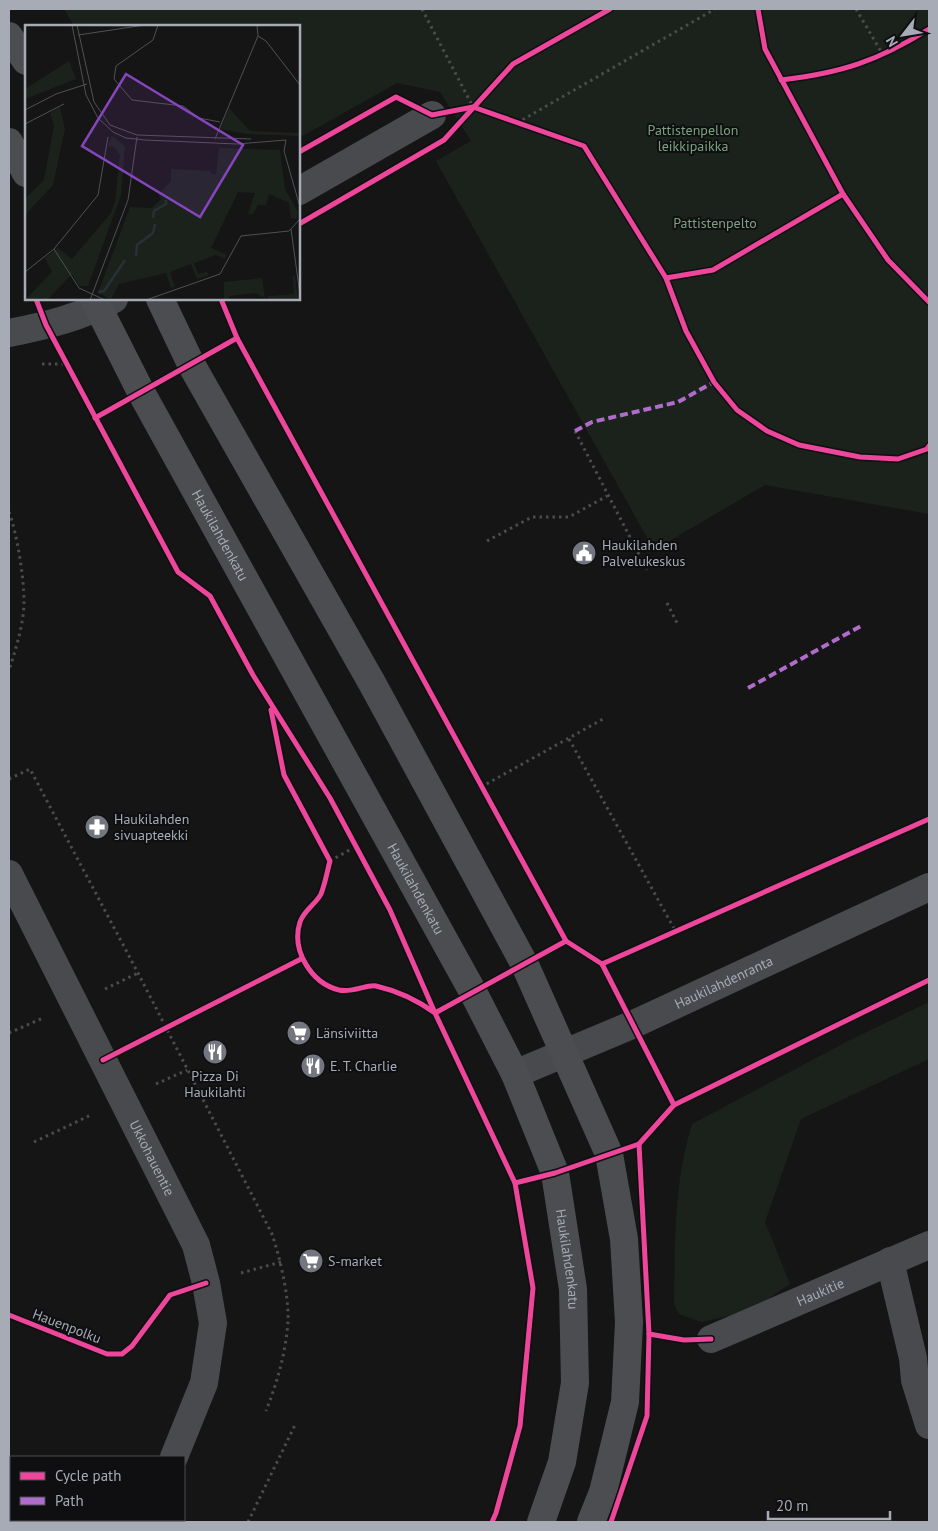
<svg xmlns="http://www.w3.org/2000/svg" width="938" height="1531" viewBox="0 0 938 1531" font-family="'PT Sans',sans-serif">
<style>
.green{fill:#1b221c}
.lines{fill:none;stroke-linecap:round;stroke-linejoin:round}
.path{stroke:#4b4c50;stroke-width:3;stroke-dasharray:2.5 4;stroke-linecap:butt}
.minor{stroke:#494a4e;stroke-width:28}
.major{stroke:#4b4d50;stroke-width:28}
.quiet{stroke:#b06ccc;stroke-width:4;stroke-dasharray:8 4;stroke-linecap:butt}
.cycleway-casing{stroke:#0f0f11;stroke-width:8}
.cycleway{stroke:#ed469a;stroke-width:5}
.labels{text-anchor:middle;dominant-baseline:central;stroke-width:4;stroke-linejoin:round;paint-order:stroke}
.park-label{font-size:14px;fill:#7da17f;stroke:#0f0f11}
.street-label{font-size:14px;fill:#a6abb6;stroke:#0f0f11}
.poi-label{font-size:14px;fill:#a6abb6;stroke:#0f0f11;text-anchor:start}
.inset-river{fill:none;stroke:#283037;stroke-width:2.5}
.inset-road{fill:none;stroke:#4f5155;stroke-width:1}
.view{fill:#8445bd;fill-opacity:0.15;stroke:#8445bd;stroke-width:2.5}
.inset-edge{fill:none;stroke:#a6abb6;stroke-width:2.5}
</style>
<rect width="100%" height="100%" fill="#151515"/>
<g class="green">
<polygon points="64,9 929,9 929,514 765,485 654,550 436,161 471,141 440,92 397,83 299,138 299,26 74,26"/>
<path d="M929,1002v57l-128,60 -36,103 25,62 -40,27 -49,11 -22,-8 -5,-10c1,-61 0,-122 18,-180l156,-83z"/>
</g>
<g class="lines">
<g class="path">
<polyline points="422,9 473,107"/>
<polyline points="856,9 883,55"/>
<polyline points="517,123 715,9"/>
<polyline points="42,364 66,364"/>
<polyline points="575,431 647,570"/>
<path d="M9,512c8,21 15,66 15,89 0,22 -8,48 -15,69"/>
<polyline points="487,541 532,517 569,517 607,496"/>
<polyline points="667,603 678,625"/>
<polyline points="569,739 676,932"/>
<path d="M9,779l21,-10 108,204 134,261c8,24 17,62 16,87 -2,31 -11,62 -22,90"/>
<polyline points="481,787 603,719"/>
<polyline points="330,861 353,848"/>
<polyline points="105,989 138,973"/>
<polyline points="9,1033 43,1018"/>
<polyline points="156,1084 187,1070"/>
<polyline points="34,1142 91,1115"/>
<polyline points="241,1273 281,1262"/>
<polyline points="248,1522 295,1425"/>
</g>
<g class="minor">
<polyline points="299,191 432,115"/>
<path d="M9,333c36,-7 73,-16 105,-34"/>
<path id="s1" d="M9,874l187,371 10,38 7,40 -9,60 -30,74"/>
<path id="s2" d="M515,1074l119,-50 295,-137"/>
<polyline points="890,1261 913,1358 915,1380 929,1425"/>
<path id="s3" d="M711,1339l218,-94"/>
<polyline points="148,1522 149,1520"/>
</g>
<g class="major">
<polyline points="9,36 26,61"/>
<polyline points="9,142 26,173"/>
<path id="s4" d="M94,299l47,93 332,600 42,82 40,99 18,116 2,94 -13,79 -21,60"/>
<polyline points="160,299 191,364 372,683 525,965 609,1154 624,1239 629,1322 625,1402 603,1492 591,1522"/>
</g>
<g class="quiet">
<polyline points="575,431 592,422 678,402 714,382"/>
<polyline points="748,688 861,626"/>
</g>
<defs>
<g id="cycleway">
<polyline points="758,9 765,49 843,194 888,260 929,302"/>
<path d="M781,80c60,-7 97,-19 148,-51"/>
<polyline points="299,152 396,97 432,115 473,107 584,146 666,278 686,331 714,382 737,410 767,431 799,445 860,457 898,459 927,449 929,446"/>
<polyline points="299,224 444,140 513,64 610,9"/>
<polyline points="666,278 713,270 843,194"/>
<polyline points="36,299 46,325 178,572 210,596 253,675 330,798 390,910 435,1013 515,1183 533,1288 520,1426 496,1513 492,1522"/>
<polyline points="221,299 237,338 566,941 602,964 674,1105 639,1144 649,1334 647,1416 611,1522"/>
<polyline points="95,418 237,338"/>
<path d="M271,710l13,65 46,86c-3,11 -5,23 -9,33 -5,10 -17,16 -21,28 -9,28 11,61 39,68 14,3 28,-6 37,-4 22,5 41,14 59,27l131,-72"/>
<polyline points="602,964 929,819"/>
<polyline points="103,1060 301,959"/>
<polyline points="674,1105 929,980"/>
<polyline points="515,1183 555,1173 639,1144"/>
<polyline points="9,1315 107,1354 122,1354 132,1346 170,1295 206,1283"/>
<polyline points="649,1334 684,1340 711,1339"/>
</g>
</defs>
<use href="#cycleway" class="cycleway-casing"/>
<use href="#cycleway" class="cycleway"/>
</g>
<defs>
<symbol id="civic-disc" viewBox="-11 -11 22 22"><circle r="9.5" fill="#73767e" stroke="#0f0f11"/><path d="M-.6-6.5H3V-4.5H.6V-3L4-1V1h2V6H-6V1h2V-1L-.6-3ZM-1.2 2.5V6h2.4V2.5Z" fill="#fff"/></symbol>
<symbol id="pharmacy-disc" viewBox="-11 -11 22 22"><circle r="9.5" fill="#73767e" stroke="#0f0f11"/><path d="M-2-6h4v4h4v4h-4v4h-4v-4h-4v-4h4Z" fill="#fff"/></symbol>
<symbol id="supermarket-disc" viewBox="-11 -11 22 22"><circle r="9.5" fill="#73767e" stroke="#0f0f11"/><path d="M-6-5.5h2.5l.6 2H6L4.5 2H-2.5L-4.4-4H-6ZM-1.5 3.2a1.3 1.3 0 1 0 .1 0ZM3 3.2a1.3 1.3 0 1 0 .1 0Z" fill="#fff"/></symbol>
<symbol id="restaurant-disc" viewBox="-11 -11 22 22"><circle r="9.5" fill="#73767e" stroke="#0f0f11"/><path d="M-5-6h1v4h1v-4h1v4h1v-4h1v5L-1.5 .5V6h-2V.5L-5-1ZM5-6V6H3V1.5H1.5Q1.5-4 5-6Z" fill="#fff"/></symbol>
</defs>
<g fill-rule="evenodd">
<use href="#civic-disc" x="570" y="539" width="28" height="28"/>
<use href="#pharmacy-disc" x="83" y="813" width="28" height="28"/>
<use href="#supermarket-disc" x="285" y="1019" width="28" height="28"/>
<use href="#restaurant-disc" x="201" y="1038" width="28" height="28"/>
<use href="#restaurant-disc" x="299" y="1052" width="28" height="28"/>
<use href="#supermarket-disc" x="297" y="1247" width="28" height="28"/>
</g>
<g class="labels">
<g class="park-label">
<text x="693" y="130">Pattistenpellon<tspan x="693" dy="16">leikkipaikka</tspan></text>
<text x="715" y="223">Pattistenpelto</text>
</g>
<g class="street-label">
<text stroke="none"><textPath href="#s4" startOffset="268">Haukilahdenkatu</textPath></text>
<text stroke="none"><textPath href="#s4" startOffset="672">Haukilahdenkatu</textPath></text>
<text stroke="none"><textPath href="#s2" startOffset="228">Haukilahdenranta</textPath></text>
<text stroke="none"><textPath href="#s1" startOffset="318">Ukkohauentie</textPath></text>
<text stroke="none"><textPath href="#s4" startOffset="1076">Haukilahdenkatu</textPath></text>
<text stroke="none"><textPath href="#s3" startOffset="119">Haukitie</textPath></text>
<text transform="translate(67 1326) rotate(21)">Hauenpolku</text>
</g>
<g class="poi-label">
<text x="602" y="545">Haukilahden<tspan x="602" dy="16">Palvelukeskus</tspan></text>
<text x="114" y="819">Haukilahden<tspan x="114" dy="16">sivuapteekki</tspan></text>
<text x="316" y="1033">Länsiviitta</text>
<text x="330" y="1066">E. T. Charlie</text>
<text x="215" y="1076" text-anchor="middle">Pizza Di<tspan x="215" dy="16">Haukilahti</tspan></text>
<text x="328" y="1261">S-market</text>
</g>
</g>
<g transform="translate(25 25)">
<rect width="275" height="275" fill="#151515"/>
<path d="M44,36l7,18 -51,20v-10zM35,82l5,22 -12,56 -28,30v-16l19,-19 10,-55 -4,-12zM204,83l21,23 50,2v3l-53,-2 -27,-5zM87,111l13,10 -4,49 -33,91h-9l-7,-12 -25,26h-22l27,-28 -7,-14 13,-10 14,11 39,-46 4,-11 5,-47 -6,-8 -6,-1zM194,123l61,2 5,39 13,23 -2,7 -5,-1 -2,-15 -20,-9 -3,11h-8l-5,9h-5l7,-21 -17,-1 -27,56 16,7 -2,4 -9,-4 -22,8 4,11 9,-2 2,3 -12,4 -6,-15 -21,8 5,15 -4,1 -5,-15 -47,11 -8,15 -13,-6 32,-86 22,1 9,-9 -3,-4 13,-14v-12l40,2v3h5zM268,251h2l3,24h-30v-4l26,-2zM237,253l3,20 -9,-5 -27,3v4h-5v-18z" fill="#1b221c"/>
<path class="inset-river" d="M128,193l1,-7 12,-7v-4M111,231l1,-11 16,-12 2,-9M73,267l6,-1 21,-31"/>
<path class="inset-road" d="M47,0l14,70 12,23 15,14 13,6 19,2 92,4 49,-4M52,0l17,77 16,23 27,10 114,4M133,0l-5,15 -37,26 -2,13 18,21 51,6 16,12 21,4M53,10l67,-10M233,11l8,5 34,44M0,85l31,-16 31,-10M0,99l39,-20M190,114l43,-103 -1,-11M261,115l-2,11 16,56M266,204l9,66M0,247l29,-23M65,275l38,-100 9,-63M80,275l-26,-12 -25,-39 44,-54 10,-58M121,275l74,-26 21,-38 48,-5 11,-12"/>
<path class="view" d="M101,49l117,71 -43,72 -118,-71z"/>
<rect width="275" height="275" class="inset-edge"/>
</g>
<rect width="938" height="1531" fill="none" stroke="#a6abb6" stroke-width="20"/>
<rect x="10" y="1456" width="175" height="65" fill="#0f0f11" stroke="#4b4d53"/>
<rect x="20" y="1472" width="25" height="8" fill="#ed469a" stroke="#4b4d53"/>
<text x="55" y="1481" font-size="15" fill="#a6abb6">Cycle path</text>
<rect x="20" y="1497" width="25" height="8" fill="#b06ccc" stroke="#4b4d53"/>
<text x="55" y="1506" font-size="15" fill="#a6abb6">Path</text>
<g transform="translate(903 35) rotate(239)" stroke="#0f0f11" stroke-width="4" paint-order="stroke">
<path d="M0-4L9 19L0 12L-9 19Z" fill="#a6abb6"/>
<text y="-8" font-size="14" font-weight="bold" text-anchor="middle" fill="#a6abb6">N</text>
</g>
<path d="M768 1511v8h122v-8" fill="none" stroke="#a6abb6" stroke-width="2.5"/>
<text x="776" y="1511" font-size="15" fill="#a6abb6" stroke="#0f0f11" stroke-width="4" paint-order="stroke">20 m</text>
</svg>
